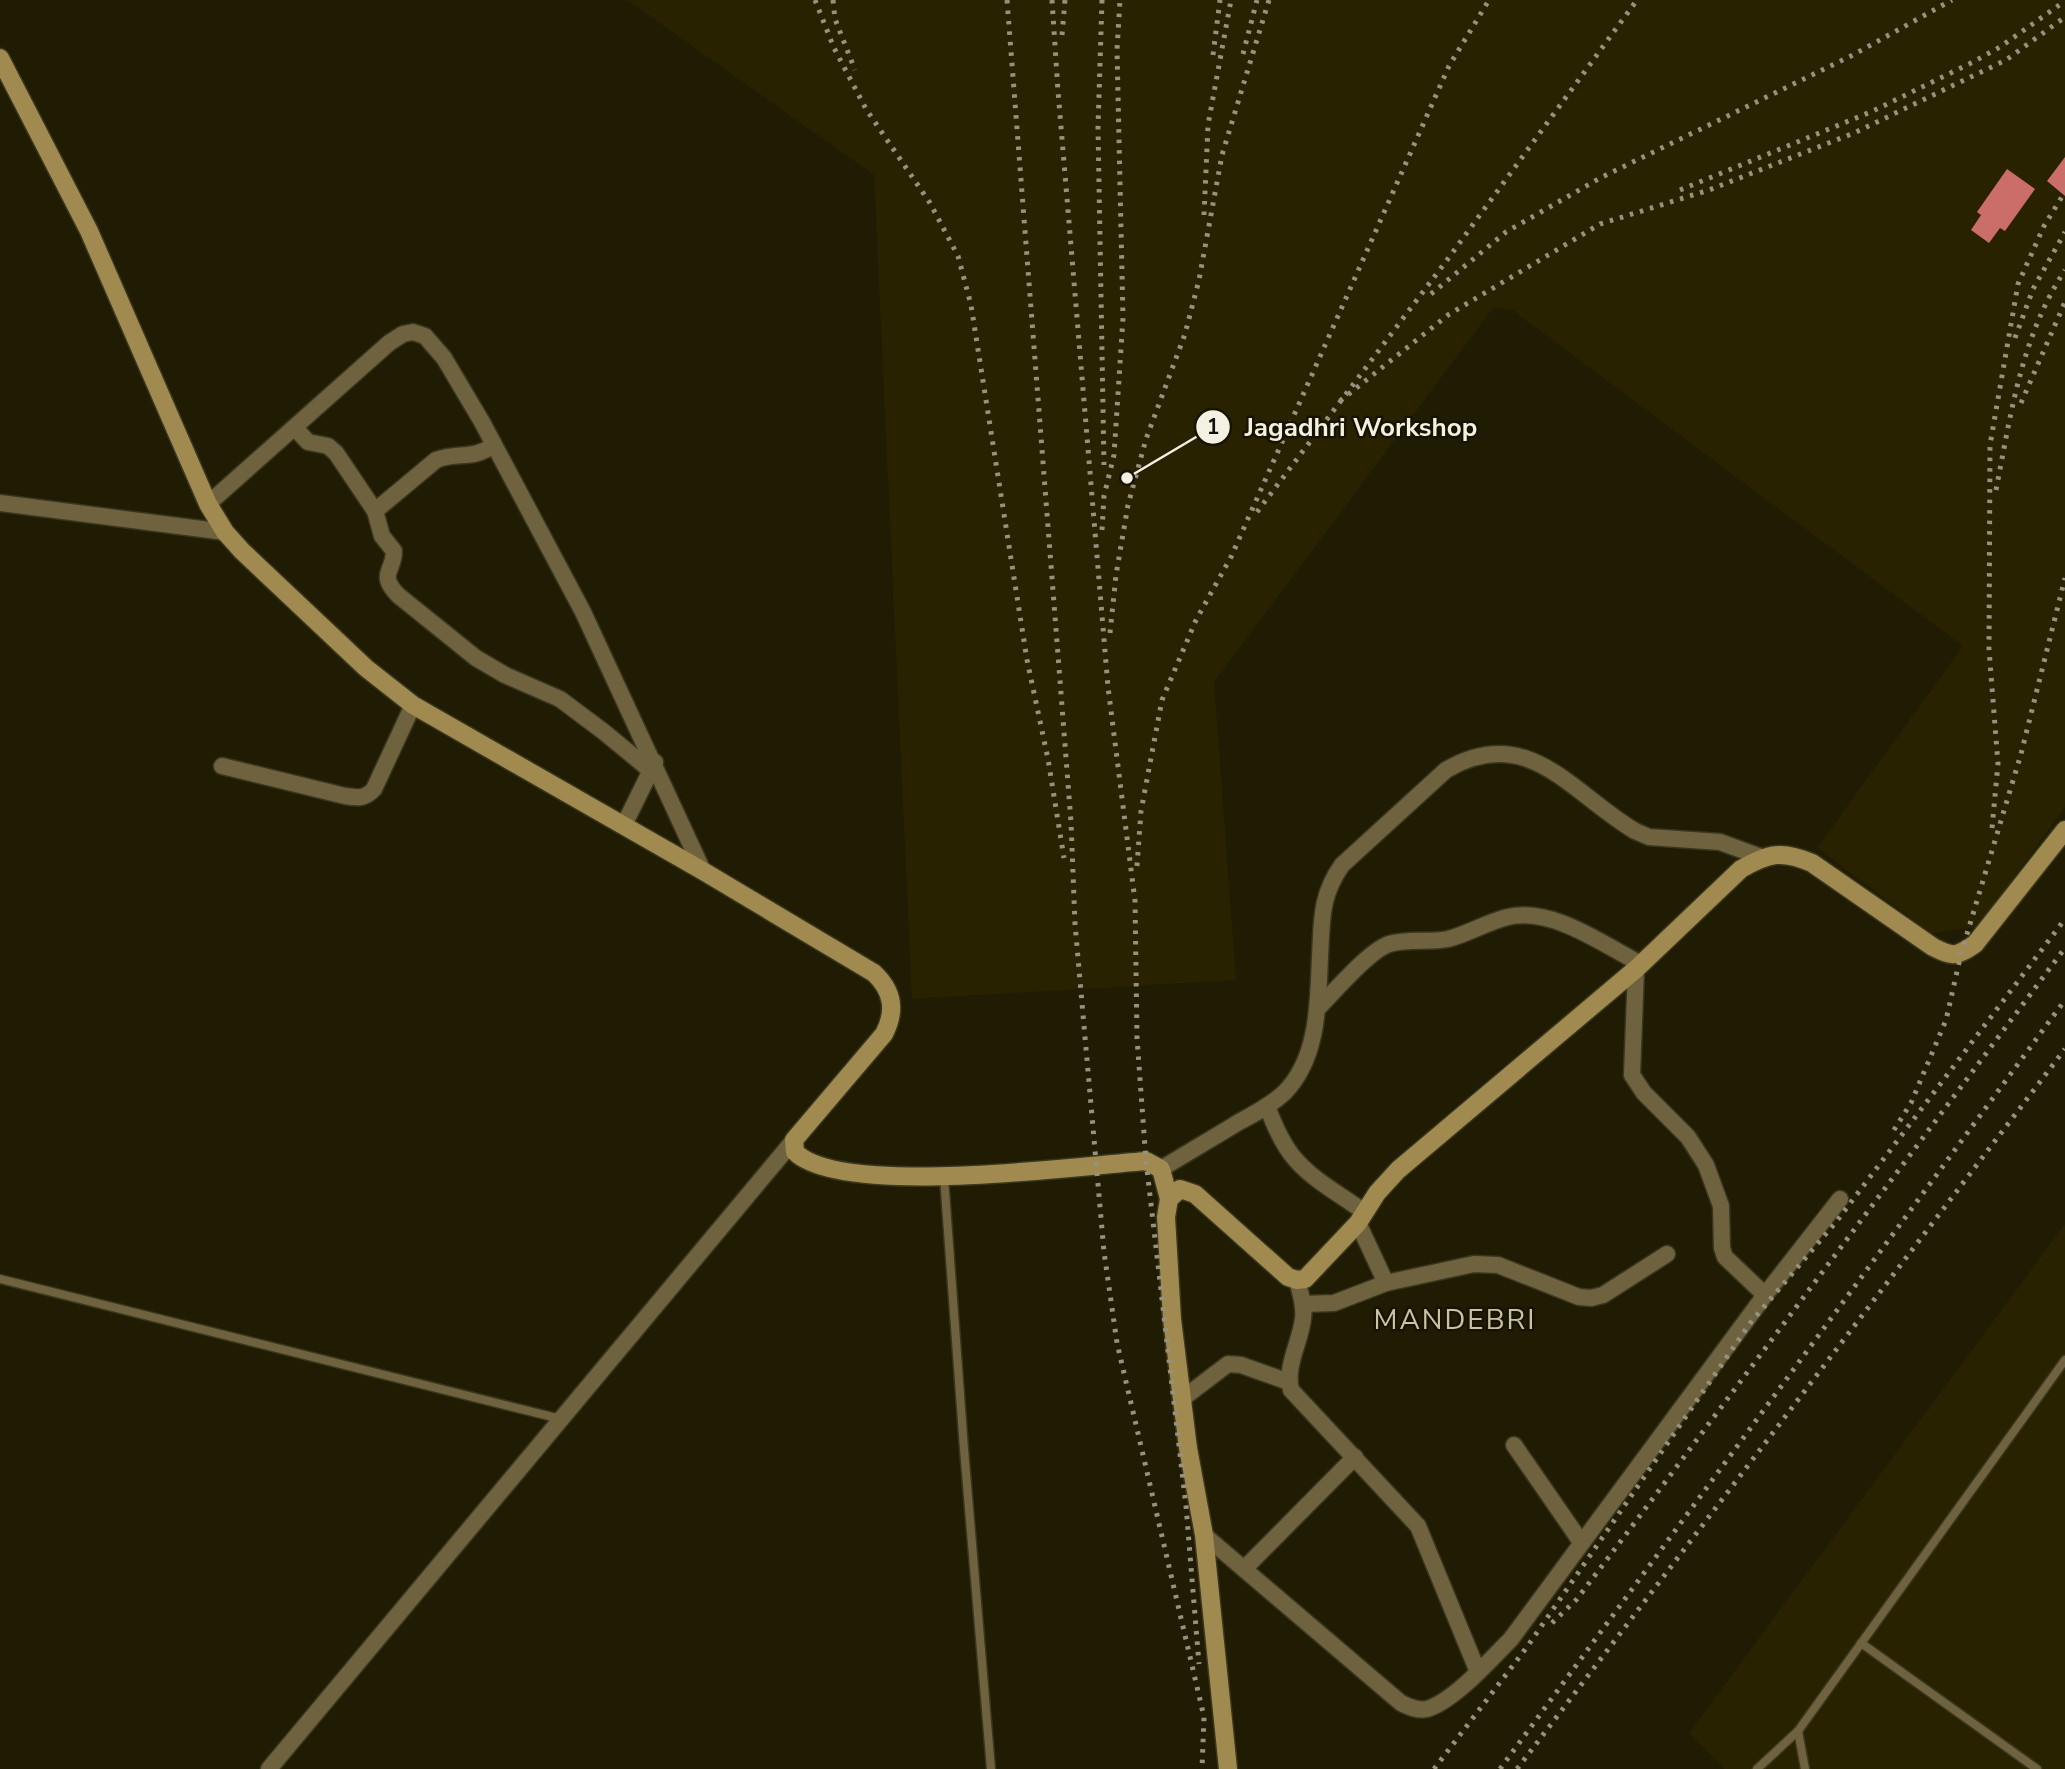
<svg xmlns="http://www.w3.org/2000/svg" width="2065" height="1769" viewBox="0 0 2065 1769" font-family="'Nunito Sans',sans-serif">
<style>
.built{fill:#282201}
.building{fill:#cb6d68}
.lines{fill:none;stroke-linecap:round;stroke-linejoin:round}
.lane-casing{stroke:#39361e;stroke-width:11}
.street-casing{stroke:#39361e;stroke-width:19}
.secondary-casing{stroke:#39361e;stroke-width:21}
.lane{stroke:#6f623f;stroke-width:8}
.street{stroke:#6f623f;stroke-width:16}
.secondary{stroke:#a08a50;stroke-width:18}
.rail{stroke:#96927f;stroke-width:5;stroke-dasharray:3.5 7;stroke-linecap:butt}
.labels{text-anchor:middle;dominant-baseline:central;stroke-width:5;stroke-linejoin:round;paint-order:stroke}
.quarter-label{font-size:28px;letter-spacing:2px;fill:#c8c3a5;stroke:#171300}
.leader{fill:none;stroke:#f4f1e2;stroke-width:2.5}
.callout-dot{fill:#f4f1e2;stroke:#171300;stroke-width:2.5}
.mark-label{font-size:21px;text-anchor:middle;font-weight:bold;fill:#111}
.callout-label{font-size:26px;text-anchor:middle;font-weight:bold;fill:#f4f1e2;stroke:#171300;stroke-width:5;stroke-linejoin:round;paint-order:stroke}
</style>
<rect width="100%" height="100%" fill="#201c03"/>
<g class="built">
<polygon points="627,0 2065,0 2065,807 1978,927 1931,933 1817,848 1963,646 1512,310 1493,308 1214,682 1236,980 912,999 874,175"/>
<polygon points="2065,1224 2065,1769 1724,1769 1689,1733"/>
</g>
<g class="building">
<polygon points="2065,157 2065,196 2047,181"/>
<polygon points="2007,169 2035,189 2005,231 2000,228 1989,243 1971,230 1981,215 1977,212"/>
</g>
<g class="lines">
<defs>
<g id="lane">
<polyline points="944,1177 964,1449 991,1769"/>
<polyline points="0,1279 561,1419"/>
<polyline points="1861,1643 2037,1769"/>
<polyline points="1798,1731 1805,1769"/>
<polyline points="1757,1769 1798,1731 2065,1360"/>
</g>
<g id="street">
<path d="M295,428l13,14 20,4 8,7 39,58 7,25 12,15c0,21 -17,23 5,45l77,62 29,17 55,24 44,33 46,38"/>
<polyline points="0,503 225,532"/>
<polyline points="208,504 389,343 403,334 413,332 425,336 444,358 482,422 583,612 703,871"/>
<path d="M375,511l61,-51c23,-9 35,1 58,-15"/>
<path d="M222,766l123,30c13,2 20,3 29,-7l39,-84"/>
<polyline points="624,825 655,762"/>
<polyline points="1636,969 1632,1075 1644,1093 1688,1137 1706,1165 1721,1206 1722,1248 1725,1257 1765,1295"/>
<path d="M1318,1008c17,-17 51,-57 71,-64 20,-6 39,-1 59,-5 20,-5 39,-17 60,-22 45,-10 94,27 133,47"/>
<path d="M1267,1106c7,19 15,38 28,53 18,21 46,36 69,53"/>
<path d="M1161,1169c26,-16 52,-31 78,-47 15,-8 32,-17 45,-29 35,-35 34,-91 36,-136 2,-36 0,-61 22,-92l104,-95c82,-48 125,23 189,61l14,6 71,5 41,15"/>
<polyline points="1358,1223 1386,1283"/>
<path d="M1297,1280c3,13 8,25 6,39 -3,24 -18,47 -12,71l127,136 60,146"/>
<polyline points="1303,1304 1334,1303 1386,1283 1474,1264 1498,1265 1579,1297 1591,1298 1603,1295 1667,1254"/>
<polyline points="1182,1399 1228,1364 1241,1365 1289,1382"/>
<polyline points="1514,1445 1581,1542"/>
<path d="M1204,1535l197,168c8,4 17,8 26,6 27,-8 64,-50 84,-70l254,-344 75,-96"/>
<polyline points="1244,1569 1355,1457"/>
<polyline points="269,1769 794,1140"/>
</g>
<g id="secondary">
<path d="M0,58l89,173 119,273 17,28 17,19 124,117 47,37 290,166 171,102c19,18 22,38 10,61l-90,106 1,12c46,46 283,14 351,9l15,8 8,30 -3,18 6,102 16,129 16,87 24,234"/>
<path d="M1169,1199l11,-10 15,5 93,83 9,3 8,-1 53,-56 19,-30 21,-23 238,-201 105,-100c28,-16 41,-19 71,-6l121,84c20,10 23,10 42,-3l90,-114"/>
</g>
</defs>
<use href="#lane" class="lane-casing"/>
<use href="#street" class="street-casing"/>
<use href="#secondary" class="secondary-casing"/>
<use href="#lane" class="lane"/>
<use href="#street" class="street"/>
<use href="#secondary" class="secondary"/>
<g class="rail">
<polyline points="815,0 834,48 866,109 930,203 958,256 971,305 1027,660 1048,759 1064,858"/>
<polyline points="833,0 835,19 855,70"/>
<polyline points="1007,0 1071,822 1075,924 1104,1252 1117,1343 1204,1717 1202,1769"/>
<polyline points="1052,0 1058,91 1108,687 1135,901 1137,1038 1146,1161 1186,1506 1199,1664"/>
<polyline points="1102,0 1098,127 1104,465"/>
<polyline points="1062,35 1065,0"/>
<polyline points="1243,54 1257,0"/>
<polyline points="1213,55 1220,0"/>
<polyline points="1680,190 1873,111 1973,62 2000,47 2065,1"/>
<polyline points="1204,215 1208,125 1231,0"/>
<polyline points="1431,294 1506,232 1600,178 1851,56 1952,0"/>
<polyline points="2015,338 2033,289 2065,232"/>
<polyline points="1340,401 1448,315 1600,224 1709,190 1854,133 2006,60 2065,17"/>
<polyline points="2021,403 2065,302"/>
<path d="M1996,490c15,-76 25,-153 69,-220"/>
<polyline points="1257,512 1450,256 1637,0"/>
<polyline points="1102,530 1104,496 1114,455 1123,318 1117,50 1120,0"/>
<polyline points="1110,633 1116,575 1128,505 1146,439 1185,334 1199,280 1222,155 1269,0"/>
<polyline points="1992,828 1998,764 1989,649 1990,445 2018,284 2044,226 2063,195"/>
<polyline points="1137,866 1141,811 1162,700 1196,620 1231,557 1449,66 1489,0"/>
<polyline points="1894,1130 1911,1103 1946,1020 1961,954 2021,754 2065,578"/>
<polyline points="1552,1623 1577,1599 1636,1521 2065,948"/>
<polyline points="1434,1769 1527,1647 1751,1322 1836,1222 2065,919"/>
<polyline points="1500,1769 2065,1000"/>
<polyline points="1517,1769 2065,1049"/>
</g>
</g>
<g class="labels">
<g class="quarter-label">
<text x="1455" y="1320">MANDEBRI</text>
</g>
</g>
<path class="leader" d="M1127 478L1213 427"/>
<g class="callout-dot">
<circle cx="1127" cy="478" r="7"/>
<circle cx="1213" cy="427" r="18"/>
</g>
<g class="mark-label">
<text x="1213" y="434">1</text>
</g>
<g class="callout-label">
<text x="1361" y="436">Jagadhri Workshop</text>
</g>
</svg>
